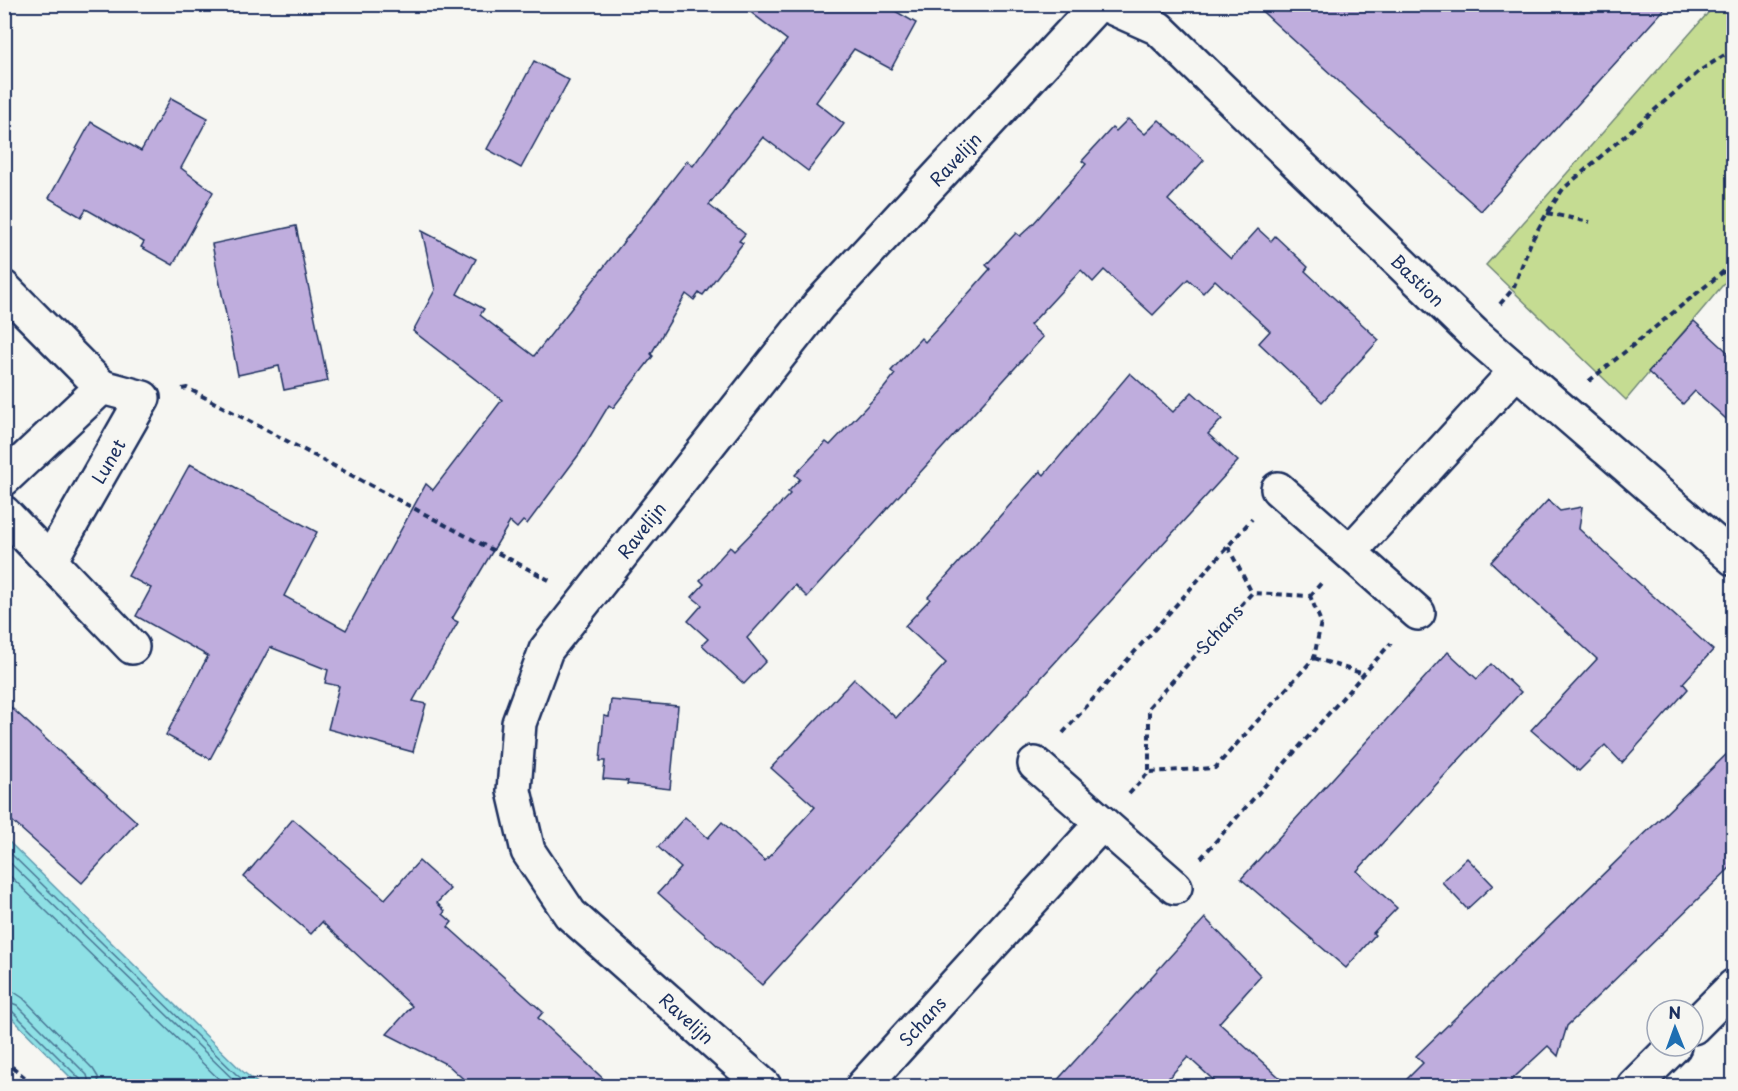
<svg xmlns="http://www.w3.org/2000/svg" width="1738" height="1091" viewBox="0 0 1738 1091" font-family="'Playpen Sans',sans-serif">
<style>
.green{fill:#c5dc92;stroke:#708678;stroke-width:1.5}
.water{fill:#8ee0e5;stroke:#6099af;stroke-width:1.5}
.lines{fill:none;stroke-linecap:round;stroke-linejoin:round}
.shore{stroke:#497694;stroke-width:1.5}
.building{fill:#bfaddd;stroke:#1b2f5e;stroke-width:1.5}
.minor-casing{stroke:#1b2f5e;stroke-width:38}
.path{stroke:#1b2f5e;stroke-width:4;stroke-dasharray:6 4.5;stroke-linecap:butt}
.minor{stroke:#f6f6f2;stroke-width:33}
.labels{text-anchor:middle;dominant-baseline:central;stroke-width:4.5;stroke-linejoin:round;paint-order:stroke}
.street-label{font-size:18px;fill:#1b2f5e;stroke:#f6f6f2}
</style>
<rect width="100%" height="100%" fill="#f6f6f2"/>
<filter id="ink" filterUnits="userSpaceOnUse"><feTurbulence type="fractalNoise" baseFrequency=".0167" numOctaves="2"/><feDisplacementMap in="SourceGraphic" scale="12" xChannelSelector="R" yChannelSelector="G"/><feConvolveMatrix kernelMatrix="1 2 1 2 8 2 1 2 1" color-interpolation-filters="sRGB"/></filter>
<g filter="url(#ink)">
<polygon class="green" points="1715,5 1733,5 1733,273 1626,400 1486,265"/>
<polygon class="water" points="5,838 241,1070 261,1086 79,1086 5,1011"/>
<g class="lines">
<g class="shore">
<polyline points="4,847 237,1075 251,1086"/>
<polyline points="4,857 240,1086"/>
<polyline points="4,870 226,1086"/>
<polyline points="4,991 14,992 23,998 93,1069 98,1077 99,1086"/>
<polyline points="4,1000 17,1005 87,1075 90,1086"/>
<polyline points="4,1008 11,1010 81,1080 83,1086"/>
</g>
</g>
<g class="building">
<polygon points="740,4 883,4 916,23 891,69 854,49 816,102 844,124 808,171 763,137 709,205 745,234 739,241 743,243 703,295 699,293 694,300 686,294 651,354 653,356 613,408 609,405 580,453 527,524 523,521 517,528 510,522 452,619 458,622 413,701 426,704 413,752 328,729 339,686 325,683 328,670 270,647 210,759 166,735 208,656 136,616 151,588 128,576 190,464 317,532 284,596 346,630 426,484 433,490 502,400 413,331 435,290 422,231 476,259 457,294 484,309 480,315 534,356 687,161 693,166 787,40"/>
<polygon points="1254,4 1669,4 1481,211"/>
<polygon points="534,61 569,80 521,168 487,149"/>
<polygon points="171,98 208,118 181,168 213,192 173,265 141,247 144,242 86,209 81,217 49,198 91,122 141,151"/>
<polygon points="1128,119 1145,134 1159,120 1204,160 1168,200 1231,259 1258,229 1271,241 1275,236 1308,267 1305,271 1379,340 1322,402 1259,343 1270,331 1215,280 1203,293 1188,279 1153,315 1104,270 1093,282 1081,270 1030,325 1043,337 807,597 795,585 747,638 766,661 744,684 702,645 708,639 688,621 702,605 692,597 704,584 700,580 730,547 734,551 790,494 788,492 800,479 795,475 826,442 830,445 884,388 895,374 891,371 921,338 925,342 937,329 990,269 986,265 1016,233 1020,236 1033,224 1086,164 1082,161 1112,128 1116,131"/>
<polygon points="296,226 328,381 284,390 279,366 238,375 212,244"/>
<polygon points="1694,321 1734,358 1734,426 1695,391 1683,404 1648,372"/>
<polygon points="1130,373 1173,412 1192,392 1222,419 1208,434 1238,461 762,985 658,893 681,868 658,847 685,817 708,838 722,822 765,861 815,807 771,768 854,679 896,718 946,663 905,626 930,599 928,597 1040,471 1044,475"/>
<polygon points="1548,500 1560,511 1582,507 1579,529 1713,650 1683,683 1688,689 1622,763 1605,745 1579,771 1531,730 1597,659 1491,562"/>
<polygon points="1448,652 1477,679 1491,664 1521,692 1357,871 1397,908 1373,933 1375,935 1346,968 1241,879"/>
<polygon points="611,700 678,706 670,789 627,784 628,781 603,779 605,761 600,761 602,739 604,716 609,717"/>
<polygon points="4,701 137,822 82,883 4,814"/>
<polygon points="1734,747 1734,864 1567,1026 1558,1056 1548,1046 1505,1086 1400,1086 1423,1063 1416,1056"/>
<polygon points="293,819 385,899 419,861 450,889 437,903 445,911 443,914 452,922 448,927 543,1012 538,1018 611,1086 471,1086 448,1065 387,1034 412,1006 322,922 311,934 244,877"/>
<polygon points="1467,858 1493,885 1467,909 1442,882"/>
<polygon points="1205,918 1261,976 1219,1023 1289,1086 1220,1086 1188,1057 1161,1086 1052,1086"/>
</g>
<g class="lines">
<defs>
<g id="minor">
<polyline points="1104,4 1158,28 1474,334 1734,559"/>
<polyline points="4,288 102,387 4,479"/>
<polyline points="1278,489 1418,613"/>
<polyline points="4,513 132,647"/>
<polyline points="1350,552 1517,370"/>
<polyline points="50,561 143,398 102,387"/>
<polyline points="1035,764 1175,887"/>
<polyline points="1693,1027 1734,986"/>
<polyline points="764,1086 570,914 528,851 514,791 519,723 546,650 819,305 1098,4"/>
<polyline points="863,1086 1102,823"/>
<polyline points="1634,1086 1674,1046"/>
</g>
</defs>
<use href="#minor" class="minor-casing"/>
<g class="path">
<polyline points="1547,213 1590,222"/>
<polyline points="1500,304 1513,289 1531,242 1547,213 1563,189 1701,70 1734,49"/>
<polyline points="1589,381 1734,263"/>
<polyline points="182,389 187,388 549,580"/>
<polyline points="1228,547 1252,593"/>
<polyline points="1310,596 1323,581"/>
<polyline points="1314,658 1364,674"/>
<polyline points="1063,733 1252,519"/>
<polyline points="1129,794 1149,772 1215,768 1314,658 1321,622 1310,596 1252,593 1149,707 1149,772"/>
<polyline points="1201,858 1391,643"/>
<polyline points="4,1060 35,1086"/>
</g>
<use href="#minor" class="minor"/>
</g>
</g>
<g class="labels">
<g class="street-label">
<text transform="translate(955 159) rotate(-47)">Ravelijn</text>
<text transform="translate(1418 280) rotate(44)">Bastion</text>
<text transform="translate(108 461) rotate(-60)">Lunet</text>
<text transform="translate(641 530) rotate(-52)">Ravelijn</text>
<text transform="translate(1219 629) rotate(-48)">Schans</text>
<text transform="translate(687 1018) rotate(42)">Ravelijn</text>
<text transform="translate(922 1021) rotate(-48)">Schans</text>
</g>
</g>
<rect width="1738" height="1091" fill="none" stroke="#f6f6f2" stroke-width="24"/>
<rect x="12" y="12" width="1714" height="1067" fill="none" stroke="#1b2f5e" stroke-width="2" filter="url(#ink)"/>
<g transform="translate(1675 1028) rotate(359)"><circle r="28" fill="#f6f6f2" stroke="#9ea6b7" stroke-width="1.5"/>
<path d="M0-4.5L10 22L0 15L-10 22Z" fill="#1f6fb2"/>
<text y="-9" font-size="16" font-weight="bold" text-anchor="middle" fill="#1b2f5e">N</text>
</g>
</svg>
